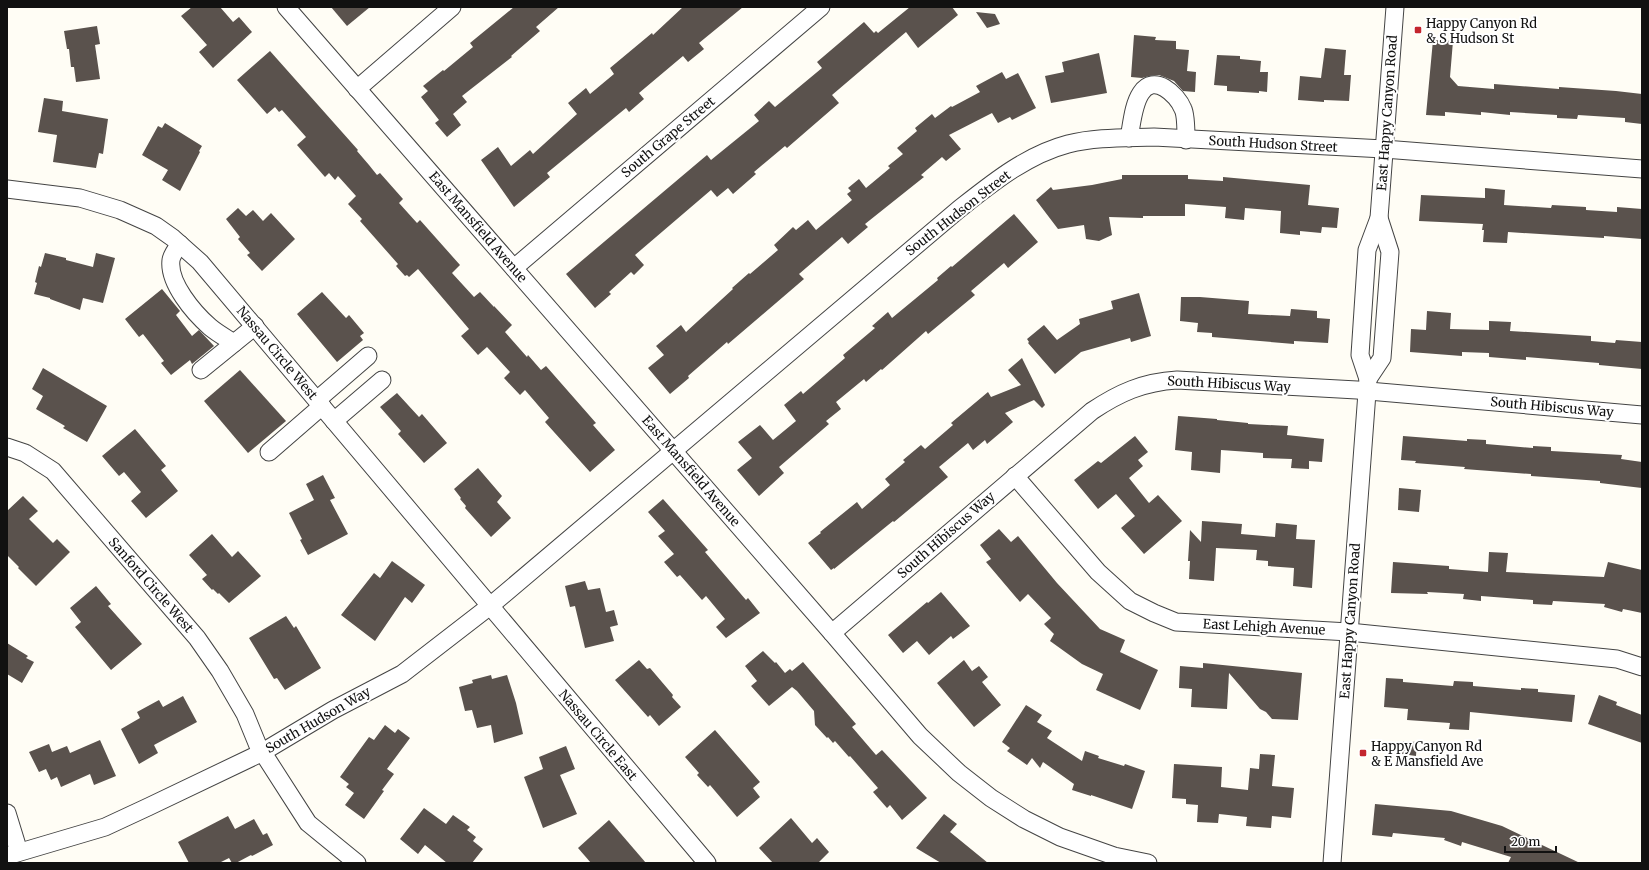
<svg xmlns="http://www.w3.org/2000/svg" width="1649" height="870" viewBox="0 0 1649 870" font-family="Merriweather,serif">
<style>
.building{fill:#5a524d}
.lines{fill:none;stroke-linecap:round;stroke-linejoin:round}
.minor-casing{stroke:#444;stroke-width:19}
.minor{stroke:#fff;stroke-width:17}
.poi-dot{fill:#c4262e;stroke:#fff;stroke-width:1.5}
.labels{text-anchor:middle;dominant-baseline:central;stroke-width:4;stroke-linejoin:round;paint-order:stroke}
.poi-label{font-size:13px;fill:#111;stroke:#fff;text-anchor:start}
.street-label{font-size:13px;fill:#111;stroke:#fff}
</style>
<rect width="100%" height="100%" fill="#fffdf5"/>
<g class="building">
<polygon points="192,7 220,7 233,22 239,17 252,32 213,68 199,52 207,45 181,16"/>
<polygon points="331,7 370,7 347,26"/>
<polygon points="514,7 559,7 536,27 540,31 511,56 512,57 462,96 467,102 453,114 461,125 447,137 435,123 439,120 421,97 428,91 423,86 443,70 444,71 473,47 470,43"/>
<polygon points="683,7 743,7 699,43 704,49 688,62 683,56 639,93 644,99 629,112 626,108 547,173 550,177 514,207 481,160 498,147 511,166 530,150 533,154 577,114 568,103 586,88 590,94 614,74 610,68 652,33 653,35"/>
<polygon points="910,7 952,7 958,15 918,48 906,32 832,95 839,103 787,148 785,146 754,172 756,174 733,194 728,188 717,197 711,190 635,255 644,265 634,275 631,272 609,292 611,294 595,308 566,274 707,155 711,160 759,121 754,115 769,101 775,107 822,68 817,62 864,22 874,33 876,31 878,33"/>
<polygon points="976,12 995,14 1000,24 987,28"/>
<polygon points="97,26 100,44 95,45 100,79 76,82 74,67 71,67 69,49 67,49 64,31"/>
<polygon points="1134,35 1156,37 1155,40 1176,41 1176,49 1189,50 1187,71 1196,72 1195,92 1183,91 1174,81 1159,75 1149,76 1142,78 1131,77"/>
<polygon points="1433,40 1453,41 1450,77 1458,86 1494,89 1494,84 1559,89 1559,87 1616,91 1642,94 1642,124 1625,122 1625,118 1578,115 1577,119 1557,118 1557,115 1510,112 1510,115 1481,112 1481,115 1445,112 1445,116 1426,115"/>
<polygon points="1325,48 1346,50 1344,75 1351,75 1349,101 1324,100 1324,102 1298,100 1300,76 1321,78"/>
<polygon points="270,51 358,150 357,151 369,165 377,175 380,173 403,199 399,203 417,223 420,220 460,265 452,273 474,297 480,292 494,307 494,306 512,325 505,332 527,357 528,355 541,370 546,366 596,423 593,425 615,450 590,472 545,422 549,418 525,390 520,395 504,378 510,372 487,347 478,355 461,336 469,329 418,269 409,277 407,275 405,276 396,266 398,264 360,221 362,219 348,204 356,196 338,176 335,180 329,173 325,177 297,145 306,137 282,110 279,112 275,107 267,114 237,80"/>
<polygon points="1099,53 1107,93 1051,103 1045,76 1064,72 1062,62"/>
<polygon points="1217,55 1240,56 1240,59 1261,61 1260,72 1268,72 1267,92 1259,91 1259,93 1227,91 1227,86 1214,85"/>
<polygon points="1002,72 1006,79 1018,73 1036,108 1012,120 1010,117 998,123 992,113 949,135 961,149 946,161 942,157 921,175 924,177 865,224 868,227 848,244 842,237 799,274 804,279 728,344 727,342 688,376 689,378 670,394 648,368 664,355 656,346 681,325 686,332 733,289 732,288 749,273 750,274 778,250 774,245 793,227 796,230 808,220 816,230 852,200 847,194 851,191 848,188 859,179 866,188 890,168 888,166 903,154 897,148 917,131 915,128 932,114 935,118 951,106 952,107 980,92 976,86"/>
<polygon points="44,98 63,101 62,111 108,119 103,154 99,153 96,168 53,162 57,135 38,132"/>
<polygon points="165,123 202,146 199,151 200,152 180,191 162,180 168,170 142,155 158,126 162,128"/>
<polygon points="1122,175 1188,175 1188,179 1223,181 1223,177 1310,185 1308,205 1339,208 1337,228 1322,227 1321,233 1300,231 1300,235 1280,233 1281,211 1245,208 1244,220 1225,218 1226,207 1185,204 1185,216 1143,216 1143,218 1109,217 1112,235 1099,241 1086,239 1084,225 1058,229 1036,200 1051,187 1053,190 1092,185 1122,179"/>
<polygon points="1485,188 1505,190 1504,205 1551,208 1552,205 1586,207 1586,210 1617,212 1617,207 1642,209 1642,239 1604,236 1604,238 1508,232 1507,243 1483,242 1484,230 1482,230 1483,224 1419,221 1421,195 1485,198"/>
<polygon points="238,208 246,216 253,210 263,221 271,213 295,239 262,271 247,255 250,253 238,239 240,237 226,219"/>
<polygon points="1014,214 1038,242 1008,268 1004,263 971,291 975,295 928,334 926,331 882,370 881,369 866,382 864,379 836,402 841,409 826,421 829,424 779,467 784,473 759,496 737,470 752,458 738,442 760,425 773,440 796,421 784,405 801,391 803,394 845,358 843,355 875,328 872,326 888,312 892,318 938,280 937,278 951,266 952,267"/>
<polygon points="45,253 66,258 66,260 93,267 96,253 115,258 103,303 83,298 80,310 50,299 50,298 34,294 37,283 35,282 39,266 41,267"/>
<polygon points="162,289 180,311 176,315 192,336 199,330 214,346 192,364 190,360 171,375 161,363 164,361 143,334 139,337 125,319"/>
<polygon points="322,292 346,318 349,315 364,333 360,336 363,340 337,362 297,314"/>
<polygon points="1139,293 1151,336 1131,342 1130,338 1081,352 1055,374 1028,343 1029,342 1027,339 1044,325 1057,340 1080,324 1079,319 1113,309 1111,301"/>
<polygon points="1181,297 1200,297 1249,301 1248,314 1290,316 1291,309 1317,311 1317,318 1330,319 1328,343 1294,341 1294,344 1212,337 1212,333 1197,332 1198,323 1180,321"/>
<polygon points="1427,311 1451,313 1450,329 1489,330 1489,321 1511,322 1510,331 1591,336 1591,341 1615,343 1616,340 1642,342 1642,369 1599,365 1599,363 1526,357 1526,360 1489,357 1489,353 1462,352 1462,356 1410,352 1411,329 1426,330"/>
<polygon points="1022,358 1045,405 1042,408 1034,400 1005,413 1013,422 987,444 985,440 973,450 968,443 939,467 948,477 894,522 893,521 834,569 834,568 831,570 808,543 821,533 820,532 857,502 862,509 890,485 885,479 905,462 903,460 921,445 925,449 953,425 951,423 988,392 991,397 1021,385 1008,370"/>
<polygon points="43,368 107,406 87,442 63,428 65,426 36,409 43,396 32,389"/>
<polygon points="240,370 286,421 248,453 204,401"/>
<polygon points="397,393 419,417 422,414 447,443 424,463 398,434 401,431 380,407"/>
<polygon points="1178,416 1217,419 1217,420 1248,423 1248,424 1288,426 1287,435 1324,439 1322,462 1309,461 1309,469 1291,468 1292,459 1263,458 1263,453 1221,450 1220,473 1191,470 1192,452 1175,450"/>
<polygon points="135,429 166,466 161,470 178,491 146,518 131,501 141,492 124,472 119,476 102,456"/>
<polygon points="1135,436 1148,452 1138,460 1143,466 1129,478 1149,503 1158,495 1182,521 1144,554 1121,528 1135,516 1116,494 1098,509 1074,480 1098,461 1101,463"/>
<polygon points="1403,436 1467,441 1467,439 1486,440 1486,444 1533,448 1533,446 1551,447 1551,451 1622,455 1621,459 1642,462 1642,488 1600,483 1600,481 1531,476 1531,474 1464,469 1465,467 1415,463 1416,461 1401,460"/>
<polygon points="478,468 502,496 497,502 511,518 491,537 465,508 466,506 460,499 461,498 454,489"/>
<polygon points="323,475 335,498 330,500 348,534 308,555 300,540 302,539 289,513 314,500 306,484"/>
<polygon points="1399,488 1421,490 1419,512 1398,510"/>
<polygon points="23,496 38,511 29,519 53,543 57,539 70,552 36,586 18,568 19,567 7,555 7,511"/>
<polygon points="663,499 708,550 705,552 746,600 748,598 760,613 726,638 716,627 725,619 706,596 702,600 680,575 677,577 664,562 674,554 658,536 665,531 648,512"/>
<polygon points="1202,521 1242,524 1241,534 1275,537 1276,523 1297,525 1296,539 1315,540 1312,588 1293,586 1294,568 1268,566 1268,561 1256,560 1257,550 1216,548 1214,581 1189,579 1190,561 1188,561 1190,530 1201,542"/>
<polygon points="999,529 1011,542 1018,536 1057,583 1100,629 1125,640 1120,652 1158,670 1140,710 1096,690 1103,674 1082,664 1050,641 1054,634 1044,624 1051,618 1028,594 1020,602 986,562 991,559 980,545"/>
<polygon points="212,534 232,557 238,551 261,576 229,603 219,593 218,594 213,589 212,590 202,579 207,575 189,555"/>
<polygon points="1489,552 1508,553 1506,572 1604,577 1608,562 1642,570 1642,613 1623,609 1622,612 1604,607 1605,604 1553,601 1552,605 1533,604 1533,600 1481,596 1481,601 1463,599 1464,594 1427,592 1428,594 1391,593 1393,562 1449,566 1449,569 1488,572"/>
<polygon points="392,561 425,585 412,603 405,597 375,641 341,615 374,573 380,578"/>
<polygon points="585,581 588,590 600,588 606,612 614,610 618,625 610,627 614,641 585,648 575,606 570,607 565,586"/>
<polygon points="96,586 111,604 108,606 142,644 111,670 75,627 81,622 70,608"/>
<polygon points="941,592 970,626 953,639 951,636 929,655 917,641 903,653 888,635 927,602 928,603"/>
<polygon points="286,616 294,628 296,626 321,668 285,690 277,678 274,679 249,638"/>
<polygon points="7,643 28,656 26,658 34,662 22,683 7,674"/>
<polygon points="763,651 775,663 776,662 785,673 790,669 792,671 803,662 856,724 852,727 876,755 882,750 927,798 902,820 890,805 887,808 873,792 878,788 850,756 849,757 835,741 833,743 828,737 827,738 815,725 814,711 797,691 792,687 769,706 751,686 757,681 745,666"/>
<polygon points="639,660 647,669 650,668 673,695 672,697 681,707 659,726 650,715 648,717 615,680"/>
<polygon points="964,660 972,671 979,666 988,677 982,682 1001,705 974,727 937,683"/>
<polygon points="1203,663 1302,673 1298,720 1272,719 1266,712 1260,709 1229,673 1227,709 1191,707 1192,689 1179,688 1180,666 1203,668"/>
<polygon points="491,675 492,679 507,675 516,703 523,734 494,743 491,725 477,728 472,710 465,711 459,687 473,683 472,680"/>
<polygon points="1386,678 1403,679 1403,682 1453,686 1454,681 1473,682 1473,686 1521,690 1521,688 1538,689 1538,692 1575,695 1572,722 1470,712 1469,730 1449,729 1450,723 1407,720 1408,709 1384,707"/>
<polygon points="1599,695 1617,702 1616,705 1642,715 1642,743 1588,724"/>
<polygon points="183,696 197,722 154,745 158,753 139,764 121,729 140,718 137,712 159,700 163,707"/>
<polygon points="1026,705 1042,715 1037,722 1052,731 1047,738 1082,761 1085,751 1099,756 1098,758 1124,766 1125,764 1145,771 1132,809 1091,795 1091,796 1072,790 1074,784 1043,762 1040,768 1032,758 1027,765 1007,751 1010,748 1002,742"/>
<polygon points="385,725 395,733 398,729 410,738 387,769 394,774 382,790 384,791 364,819 345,805 354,793 346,787 349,784 340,777 369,737 374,740"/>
<polygon points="715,730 760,782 753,788 760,797 737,817 710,785 708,787 697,775 699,773 685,757"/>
<polygon points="100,740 116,776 94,785 90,774 61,787 57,777 51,780 46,769 39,772 29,752 49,744 52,752 67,746 70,753"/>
<polygon points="1403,741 1417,742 1416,756 1402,754"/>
<polygon points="566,746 575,769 560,775 577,814 543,828 524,777 543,769 539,757"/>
<polygon points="1260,754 1275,755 1272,786 1294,788 1291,818 1272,816 1271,828 1246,826 1247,817 1219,814 1218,823 1197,822 1198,805 1186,804 1186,799 1172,798 1174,764 1222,767 1221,787 1248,790 1250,768 1259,769"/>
<polygon points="1375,804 1451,811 1502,826 1580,863 1508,863 1511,857 1462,842 1461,846 1444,840 1445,838 1393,833 1392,837 1372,835"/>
<polygon points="424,808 446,824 453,815 470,827 467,830 476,837 473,841 483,849 472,863 447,863 425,845 418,854 400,839"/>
<polygon points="944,814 957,824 950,832 988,863 941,863 916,848"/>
<polygon points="228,816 235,829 254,819 263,835 267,833 273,845 252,856 251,855 236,863 232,863 229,858 219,863 189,863 178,842"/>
<polygon points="791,818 812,843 817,838 829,852 818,863 773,863 759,848"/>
<polygon points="609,820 646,863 591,863 578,848"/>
</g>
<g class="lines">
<defs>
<g id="minor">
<polyline points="286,7 832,633 920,736 959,773 991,798 1024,819 1060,837 1114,856 1148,863"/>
<polyline points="357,89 452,7"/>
<path d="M1129,138c3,-15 4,-33 12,-45 13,-20 36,1 42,16 3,6 3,23 3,31"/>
<polyline points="7,189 80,198 120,210 156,226 173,238 200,262 707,863"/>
<path d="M180,244c-3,4 -8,10 -9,16 -3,23 23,53 39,67 7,6 16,11 24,16"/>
<polyline points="514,268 821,7"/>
<polyline points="201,370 255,326"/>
<polyline points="1368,379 1382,358 1390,252 1379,218"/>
<polyline points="317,400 368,356"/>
<polyline points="334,421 382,380"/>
<polyline points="7,447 25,453 53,471 197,638 220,671 245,714 261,753 265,756 308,823 357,863"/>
<polyline points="269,452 322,406"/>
<polyline points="1015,476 1098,572 1130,601 1154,613 1176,622 1349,632 1617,659 1642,667"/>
<path d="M832,633l260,-222c27,-18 51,-29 85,-31l180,10 285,25"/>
<polyline points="7,813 19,852"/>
<path d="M7,856l98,-29 43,-20 113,-54 72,-43 69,-36 88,-68 468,-396c33,-26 68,-55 110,-66 28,-7 57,-6 86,-7l230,12 258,20"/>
<polyline points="1332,863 1368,379 1360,355 1367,250 1379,218 1395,7"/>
</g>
</defs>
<use href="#minor" class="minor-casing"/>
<use href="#minor" class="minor"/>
</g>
<g class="poi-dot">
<rect x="1414" y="26" width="8" height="8" rx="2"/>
<rect x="1359" y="749" width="8" height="8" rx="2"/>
</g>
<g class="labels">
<g class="poi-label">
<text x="1426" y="23">Happy Canyon Rd<tspan x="1426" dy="15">&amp; S Hudson St</tspan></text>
<text x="1371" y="746">Happy Canyon Rd<tspan x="1371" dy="15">&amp; E Mansfield Ave</tspan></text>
</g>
<g class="street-label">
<text transform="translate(1387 113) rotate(-86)">East Happy Canyon Road</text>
<text transform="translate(668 137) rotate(-40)">South Grape Street</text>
<text transform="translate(1273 144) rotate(3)">South Hudson Street</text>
<text transform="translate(958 213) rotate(-38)">South Hudson Street</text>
<text transform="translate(478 227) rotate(49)">East Mansfield Avenue</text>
<text transform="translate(277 353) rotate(50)">Nassau Circle West</text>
<text transform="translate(1229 384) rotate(3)">South Hibiscus Way</text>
<text transform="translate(1552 407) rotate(5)">South Hibiscus Way</text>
<text transform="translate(691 471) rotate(49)">East Mansfield Avenue</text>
<text transform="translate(946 535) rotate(-41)">South Hibiscus Way</text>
<text transform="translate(151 585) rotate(49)">Sanford Circle West</text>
<text transform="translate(1350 621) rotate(-86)">East Happy Canyon Road</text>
<text transform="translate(1264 627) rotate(3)">East Lehigh Avenue</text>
<text transform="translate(318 720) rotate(-30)">South Hudson Way</text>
<text transform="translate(598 735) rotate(50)">Nassau Circle East</text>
</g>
</g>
<rect width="1649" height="870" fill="none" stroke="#111111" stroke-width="16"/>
<path d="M1505 846v6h51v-6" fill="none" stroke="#111111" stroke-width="2"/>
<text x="1511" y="846" font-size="12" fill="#111111" stroke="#ffffff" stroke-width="3" paint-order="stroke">20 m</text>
</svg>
